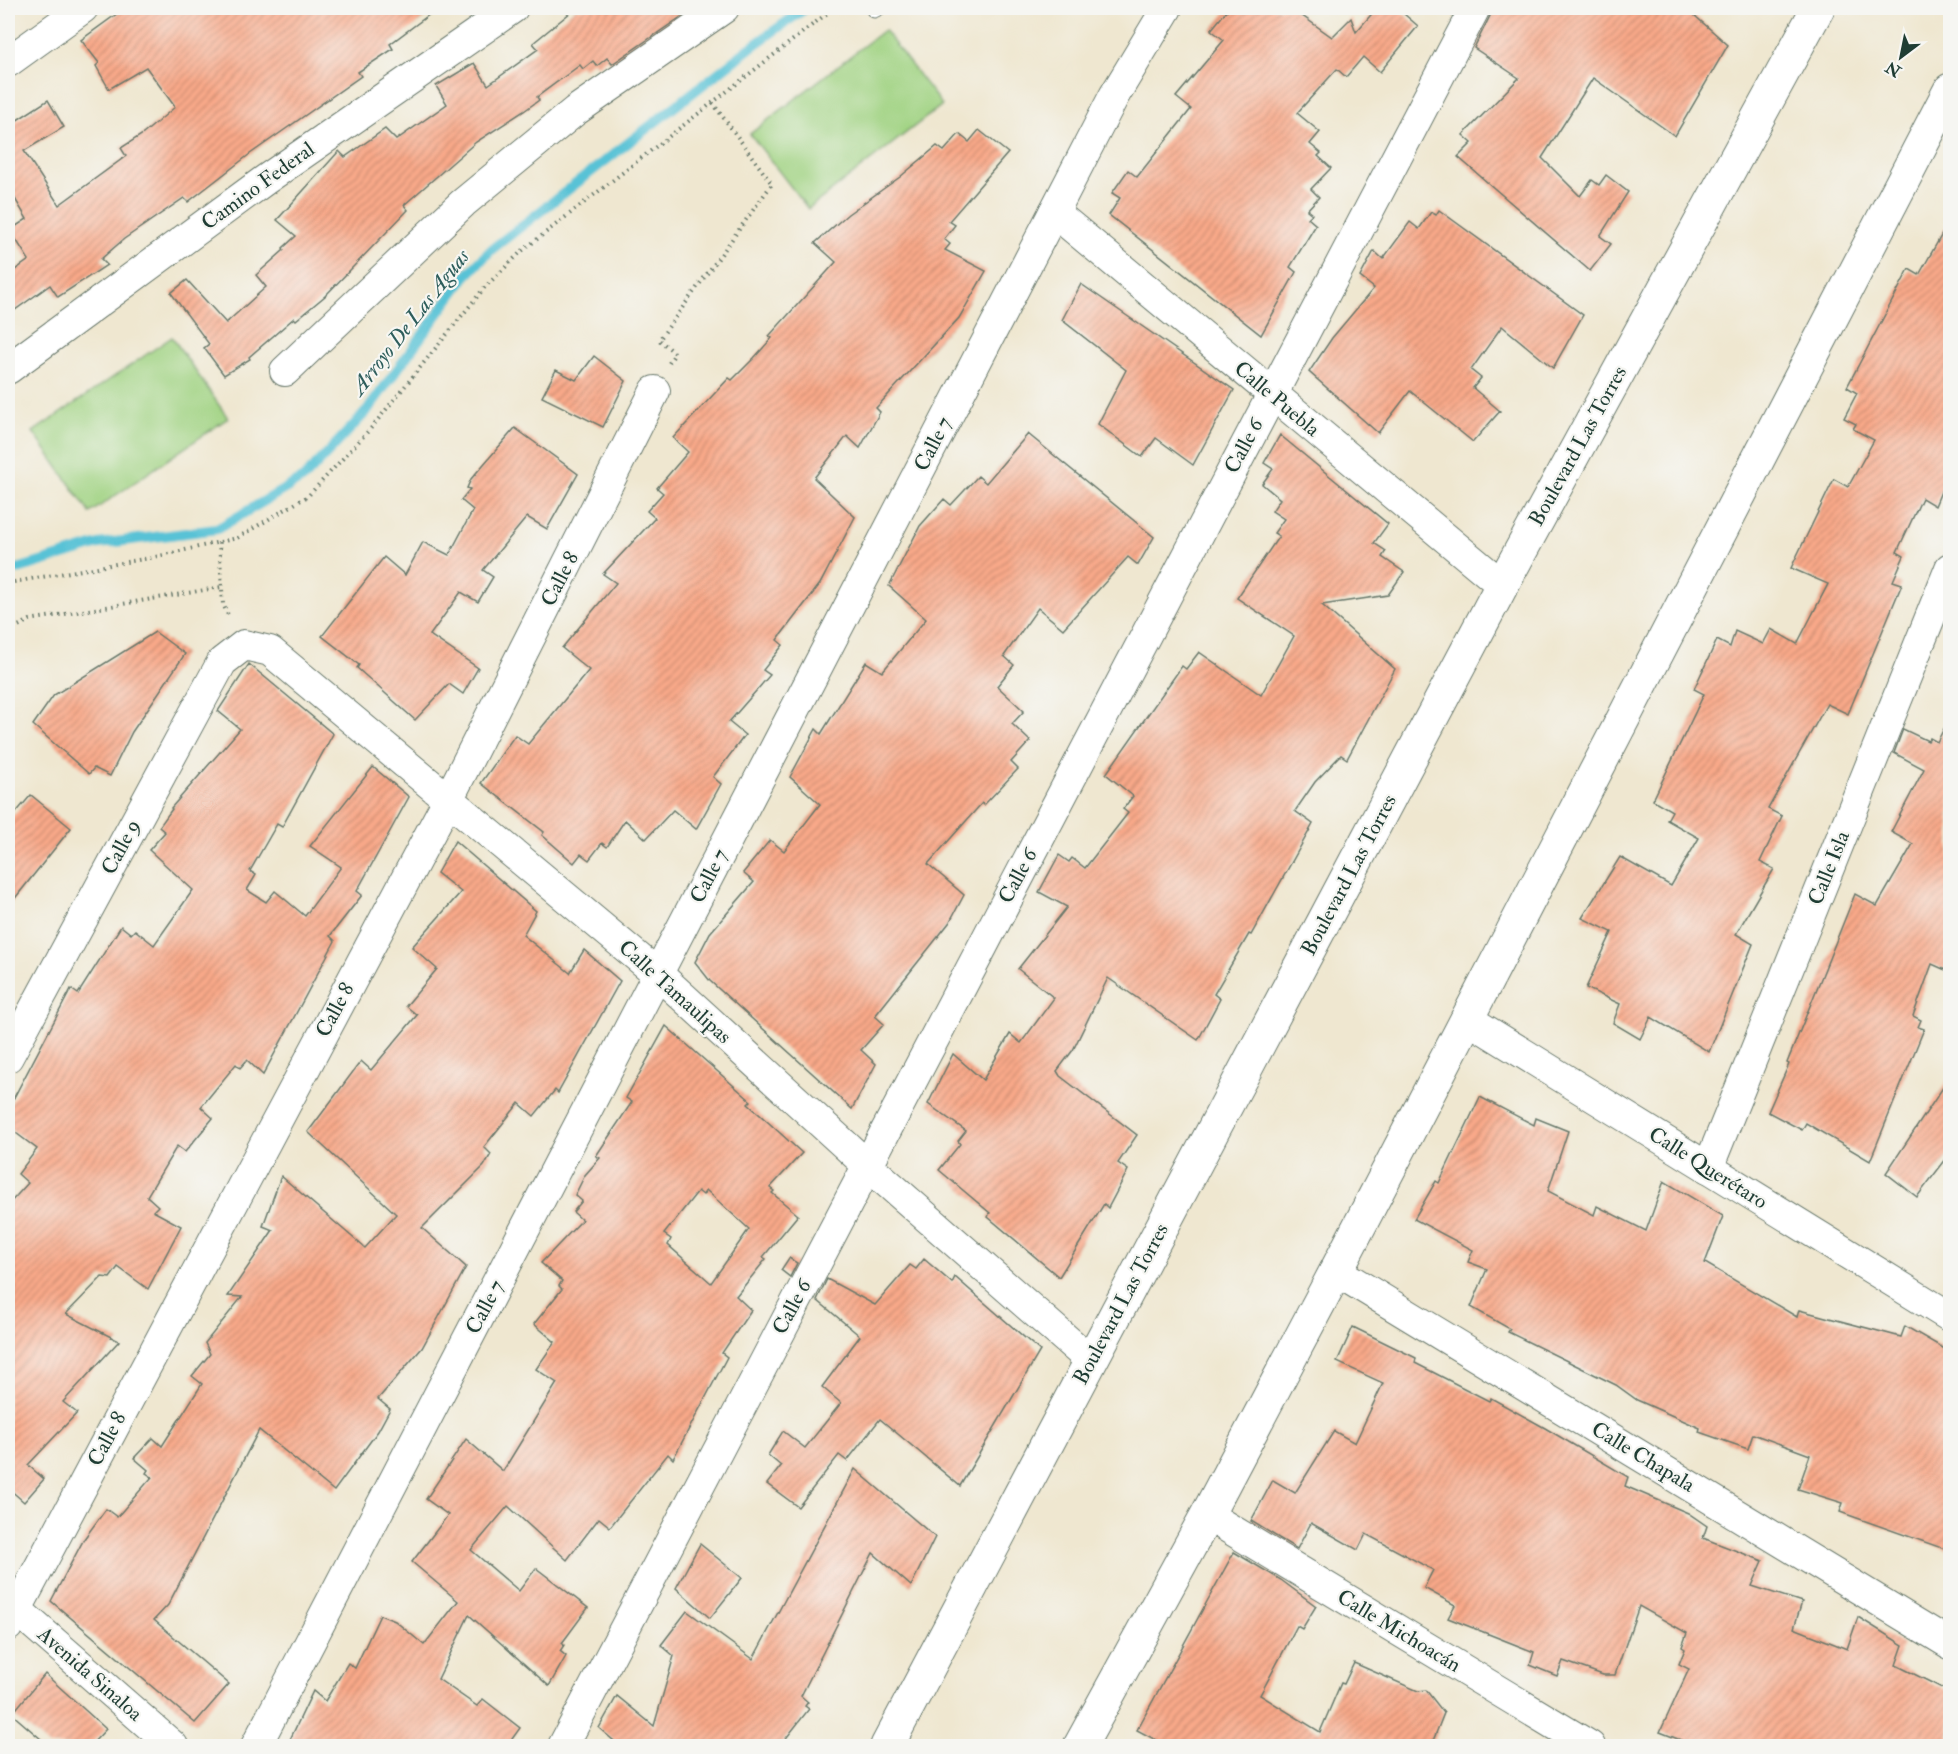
<svg xmlns="http://www.w3.org/2000/svg" width="1958" height="1754" viewBox="0 0 1958 1754" font-family="'IM FELL Double Pica',serif">
<style>
.grass{fill:#a1d383;stroke:#60885c;stroke-width:1.5}
.lines{fill:none;stroke-linecap:round;stroke-linejoin:round}
.stream{stroke:#59c2d6;stroke-width:10}
.building{fill:url(#building-hatch);fill-rule:evenodd}
.lane-casing{stroke:#68786b;stroke-width:17}
.street-casing{stroke:#68786b;stroke-width:32}
.primary-casing{stroke:#68786b;stroke-width:35}
.path{stroke:#68786b;stroke-width:4;stroke-dasharray:1.5 4.5;stroke-linecap:butt}
.lane{stroke:#fff;stroke-width:15}
.street{stroke:#fff;stroke-width:30}
.primary{stroke:#fff;stroke-width:33}
.labels{text-anchor:middle;dominant-baseline:central;stroke-width:4.5;stroke-linejoin:round;paint-order:stroke}
.street-label{font-size:21px;fill:#1f3d34;stroke:#f6f6f2}
.water-label{font-size:22px;font-style:italic;fill:#2e5e5c;stroke:#f6f6f2}
</style>
<defs>
<pattern id="building-hatch" width="6" height="6" patternUnits="userSpaceOnUse" patternTransform="scale(1.5)"><rect width="6" height="6" fill="#f9a989"/><path d="M-1 1l2-2M0 6l6-6M5 7l2-2" fill="none" stroke="#c98b71"/></pattern>
</defs>
<rect width="100%" height="100%" fill="#f6f6f2"/>
<filter id="ink" filterUnits="userSpaceOnUse"><feTurbulence type="fractalNoise" baseFrequency=".0167" numOctaves="2"/><feDisplacementMap in="SourceGraphic" scale="12" xChannelSelector="R" yChannelSelector="G"/><feConvolveMatrix kernelMatrix="1 2 1 2 8 2 1 2 1" color-interpolation-filters="sRGB"/></filter>
<filter id="wash" filterUnits="userSpaceOnUse"><feTurbulence type="fractalNoise" baseFrequency=".008" numOctaves="4" result="noise"/><feDisplacementMap in="SourceGraphic" scale="24" xChannelSelector="R" yChannelSelector="G"/><feGaussianBlur stdDeviation="1.35" result="paint"/><feColorMatrix in="noise" values="0 0 0 0 0 0 0 0 0 0 0 0 0 0 0 0 0 1.4 0 .05"/><feComposite in="paint" operator="in"/></filter>
<g filter="url(#wash)">
<rect width="100%" height="100%" fill="#efe7d0"/>
<g class="grass">
<polygon points="884,30 942,105 808,209 750,134"/>
<polygon points="172,337 228,418 90,513 33,432"/>
</g>
<g class="lines">
<polyline class="stream" points="8,572 99,544 217,529 305,477 366,412 465,277 492,249 750,48 806,8"/>
</g>
<g id="blocks">
<g class="building">
<polygon points="125,8 438,8 390,44 393,49 358,72 361,76 250,154 188,202 184,198 124,239 101,259 107,265 58,297 50,285 8,315 8,275 29,260 10,230 27,219 8,187 8,126 48,100 64,127 24,151 59,205 126,156 121,148 143,134 175,107 146,67 109,89 96,66 99,63 81,40"/>
<polygon points="576,8 694,8 612,64 607,58 597,66 593,61 583,69 580,65 537,97 539,100 524,111 476,142 404,205 408,210 325,296 296,320 294,318 249,357 250,359 224,375 204,348 209,344 171,293 187,280 226,323 266,287 256,275 284,250 283,248 296,236 277,220 339,151 345,157 385,129 396,140 447,104 436,86 474,63 488,85 538,49 533,43"/>
<polygon points="1229,8 1291,8 1332,37 1351,18 1356,32 1377,8 1397,8 1418,26 1380,72 1363,57 1346,77 1337,69 1297,113 1320,132 1310,144 1321,153 1318,156 1331,168 1311,189 1319,197 1307,210 1312,214 1308,218 1316,225 1290,267 1296,272 1261,335 1109,215 1120,198 1112,193 1128,170 1137,177 1191,109 1176,97 1224,40 1211,30"/>
<polygon points="1494,8 1686,8 1728,45 1675,136 1593,78 1542,158 1580,196 1592,180 1599,185 1606,175 1628,192 1600,236 1611,244 1590,271 1458,157 1472,143 1463,135 1519,78 1474,48"/>
<polygon points="979,130 1008,153 949,221 955,225 944,239 950,244 945,250 986,271 959,318 876,408 880,412 860,448 847,436 814,478 855,517 820,584 777,640 783,645 763,670 770,675 729,722 745,735 713,777 721,784 710,804 696,829 673,810 646,839 625,820 607,847 602,843 589,860 581,854 574,863 542,835 544,832 481,783 515,735 528,744 589,670 562,648 616,583 603,574 655,518 647,511 663,493 657,488 688,452 673,438 729,378 732,380 754,358 772,338 769,336 836,262 815,243 848,214 900,177 937,146 944,151 959,134 969,142"/>
<polygon points="1439,210 1583,315 1553,368 1502,326 1471,370 1481,378 1473,388 1500,411 1473,442 1410,391 1378,433 1309,372 1332,338 1374,288 1360,277 1374,251 1383,259 1410,222 1419,229 1431,212 1436,215"/>
<polygon points="1950,220 1950,470 1935,506 1922,498 1897,552 1904,556 1893,581 1902,584 1848,714 1827,704 1768,809 1782,816 1760,862 1774,869 1736,934 1753,944 1709,1052 1651,1017 1640,1039 1613,1023 1620,1004 1586,988 1612,932 1582,918 1620,857 1671,886 1699,838 1667,820 1672,811 1653,800 1704,694 1694,689 1717,640 1730,647 1735,631 1763,644 1771,629 1797,644 1828,584 1791,568 1834,479 1848,487 1874,440 1853,429 1856,424 1844,418 1857,393 1847,387 1909,269 1919,275"/>
<polygon points="1081,284 1234,390 1193,465 1156,438 1142,457 1098,424 1126,370 1062,320"/>
<polygon points="594,356 626,381 603,427 542,397 556,370 576,380"/>
<polygon points="515,428 578,474 547,529 527,517 483,570 493,577 478,602 461,592 430,635 478,668 463,694 449,684 415,720 357,668 359,665 322,636 384,557 405,575 423,542 449,555 473,510 461,500 470,489 467,488 471,479"/>
<polygon points="1028,434 1154,537 1138,565 1128,557 1063,629 1038,608 1004,656 1014,665 997,686 1024,711 1012,724 1030,741 1011,762 1018,769 984,805 982,803 928,864 964,895 949,923 875,1016 884,1024 861,1050 876,1064 852,1109 710,981 695,962 710,933 754,882 743,873 770,840 784,851 820,804 790,777 816,729 821,734 866,662 882,672 926,619 889,586 920,526 944,499 951,505 978,476 986,483"/>
<polygon points="1280,435 1388,524 1374,543 1386,551 1382,557 1404,572 1388,595 1322,605 1395,669 1347,759 1341,755 1315,782 1295,811 1313,824 1251,935 1249,934 1214,994 1220,999 1198,1040 1108,978 1073,1050 1057,1071 1060,1076 1137,1135 1118,1163 1128,1170 1108,1208 1104,1204 1059,1277 988,1217 990,1213 939,1170 960,1144 958,1141 966,1131 928,1104 953,1054 983,1080 1010,1034 1021,1043 1054,998 1018,969 1067,907 1039,892 1059,855 1069,862 1072,858 1085,868 1128,813 1123,809 1133,796 1106,774 1182,666 1186,669 1199,652 1261,695 1294,636 1237,598 1279,536 1274,533 1284,519 1272,511 1280,499 1262,484 1273,469 1264,463"/>
<polygon points="155,632 185,654 132,732 110,776 94,768 89,774 33,725 54,695"/>
<polygon points="249,664 333,734 282,827 277,824 250,871 256,875 247,890 266,902 275,891 305,916 341,867 310,846 373,767 409,797 357,891 362,895 330,936 335,941 263,1075 247,1060 240,1068 236,1064 201,1107 213,1118 185,1152 177,1146 147,1196 158,1206 153,1211 181,1226 148,1289 118,1267 110,1278 102,1277 66,1314 119,1341 63,1402 77,1413 28,1465 44,1479 24,1502 8,1488 8,1205 28,1183 18,1174 37,1149 8,1127 8,1109 71,989 78,994 121,926 131,934 135,930 154,945 193,890 149,850 165,832 159,827 172,809 171,808 240,729 218,711"/>
<polygon points="1950,717 1950,972 1932,964 1913,1016 1921,1020 1918,1027 1924,1029 1870,1161 1806,1123 1802,1130 1768,1112 1789,1064 1787,1063 1855,894 1877,906 1913,844 1891,832 1924,769 1894,753 1903,729 1928,741 1930,738 1937,742"/>
<polygon points="31,795 71,828 8,907 8,822"/>
<polygon points="455,841 536,911 523,935 570,973 584,950 620,981 558,1093 555,1090 534,1116 519,1103 484,1147 491,1154 484,1166 422,1228 466,1267 422,1348 378,1399 390,1409 378,1431 334,1491 259,1430 168,1605 154,1620 229,1684 195,1723 51,1601 84,1539 106,1509 117,1517 152,1477 146,1473 148,1470 134,1458 153,1438 162,1446 202,1384 192,1376 210,1354 205,1343 242,1297 228,1296 273,1230 263,1226 281,1176 365,1248 396,1214 308,1132 361,1061 371,1070 417,1015 406,1006 437,969 412,947 461,892 437,873"/>
<path d="M666,1026l85,75 -3,3 54,49 -32,35 4,3 -2,2 26,22 -35,42 3,2 -30,37 15,14 -29,43 5,4 -54,102 -5,-5 -58,73 -11,-9 -32,42 -59,-54 -37,44 48,41 17,-23 52,40 -26,35 2,2 -4,6 6,5 -17,30 -80,-71 -31,64 39,27 6,-7 37,29 -13,18h-220l26,-55 12,10 23,-38 7,5 25,-53 15,6 29,24 34,-44 -46,-39 36,-47 -22,-16 40,-60 37,32 54,-88 -21,-14 19,-27 -21,-18 28,-35 -3,-3 3,-5 -21,-18 41,-43 -9,-8 9,-11 -7,-6 10,-20 15,-17 -4,-2 36,-54 -6,-4zM706,1190l43,39 -38,54 -43,-38 3,-6 -7,-5 34,-43 5,4z"/>
<polygon points="1950,1077 1950,1154 1917,1197 1886,1173"/>
<polygon points="1480,1097 1534,1125 1536,1118 1568,1131 1548,1191 1594,1215 1597,1206 1646,1231 1664,1181 1723,1216 1705,1263 1797,1317 1799,1310 1901,1337 1905,1326 1950,1352 1950,1551 1840,1512 1843,1503 1798,1489 1810,1455 1753,1434 1748,1449 1699,1432 1700,1428 1637,1400 1616,1385 1508,1332 1510,1329 1471,1307 1487,1269 1468,1262 1473,1250 1414,1219 1436,1181 1439,1183"/>
<polygon points="789,1258 797,1263 790,1277 781,1270"/>
<polygon points="924,1259 952,1283 955,1277 1040,1351 960,1486 880,1419 847,1461 839,1455 798,1507 767,1484 781,1466 768,1455 783,1431 805,1448 841,1403 822,1387 860,1336 817,1300 827,1279 875,1305 910,1265 916,1269"/>
<polygon points="1353,1327 1416,1358 1415,1363 1489,1401 1491,1398 1545,1428 1628,1477 1625,1486 1688,1513 1707,1526 1703,1538 1763,1561 1752,1586 1802,1602 1794,1628 1847,1649 1858,1617 1903,1645 1896,1665 1950,1692 1950,1746 1696,1746 1660,1732 1689,1669 1679,1664 1685,1649 1682,1647 1687,1633 1639,1606 1615,1675 1603,1675 1563,1661 1557,1676 1530,1665 1534,1652 1448,1618 1455,1605 1424,1588 1433,1570 1366,1534 1358,1550 1311,1523 1297,1549 1251,1521 1273,1480 1295,1493 1334,1431 1355,1443 1383,1383 1337,1362"/>
<polygon points="855,1469 935,1537 911,1586 873,1553 801,1696 808,1702 805,1706 809,1709 780,1746 620,1746 599,1728 617,1696 654,1726 674,1656 661,1645 687,1611 753,1659"/>
<polygon points="700,1544 742,1578 710,1618 676,1588"/>
<polygon points="1234,1552 1281,1580 1316,1606 1302,1629 1297,1626 1260,1695 1320,1732 1341,1683 1344,1684 1354,1663 1418,1691 1426,1690 1444,1713 1431,1746 1167,1746 1137,1730"/>
<polygon points="45,1674 106,1729 90,1746 49,1746 12,1714"/>
</g>
</g>
</g>
<g filter="url(#ink)">
<use href="#blocks" fill-opacity="0" stroke="#68786b" stroke-width="1.5"/>
<g class="lines">
<defs>
<polyline id="lane" points="874,10 878,8"/>
<g id="street">
<polyline points="8,62 83,8"/>
<polyline points="1054,212 1502,585"/>
<polyline points="8,369 265,180 513,8"/>
<polyline points="285,371 463,203 575,111 724,8"/>
<polyline points="1466,1018 1950,1317"/>
<polyline points="8,1057 222,662 244,645 270,651 658,974 867,1165 1091,1361"/>
<polyline points="1708,1168 1950,568"/>
<polyline points="1336,1271 1950,1644"/>
<polyline points="1207,1515 1590,1746"/>
<polyline points="8,1602 173,1746"/>
<polyline points="8,1626 449,798 655,391"/>
<polyline points="256,1746 1054,212 1114,96 1167,8"/>
<polyline points="563,1746 1475,8"/>
</g>
<g id="primary">
<polyline points="887,1746 1502,585 1818,8"/>
<polyline points="1080,1746 1207,1515 1336,1271 1950,90"/>
</g>
</defs>
<use href="#lane" class="lane-casing"/>
<use href="#street" class="street-casing"/>
<use href="#primary" class="primary-casing"/>
<g class="path">
<polyline points="669,363 675,353 659,340 772,184 712,102"/>
<polyline points="219,542 223,604 228,615"/>
<polyline points="8,583 155,557 237,538 308,496 372,427 485,287 522,251 834,8"/>
<polyline points="8,631 30,620 222,587"/>
</g>
<use href="#lane" class="lane"/>
<use href="#street" class="street"/>
<use href="#primary" class="primary"/>
</g>
</g>
<g class="labels">
<g class="street-label">
<text transform="translate(258 186) rotate(-36)">Camino Federal</text>
<text transform="translate(1277 399) rotate(40)">Calle Puebla</text>
<text transform="translate(933 444) rotate(-63)">Calle 7</text>
<text transform="translate(1244 446) rotate(-62)">Calle 6</text>
<text transform="translate(1578 446) rotate(-61)">Boulevard Las Torres</text>
<text transform="translate(560 579) rotate(-63)">Calle 8</text>
<text transform="translate(121 847) rotate(-62)">Calle 9</text>
<text transform="translate(1829 868) rotate(-68)">Calle Isla</text>
<text transform="translate(1349 875) rotate(-62)">Boulevard Las Torres</text>
<text transform="translate(709 876) rotate(-63)">Calle 7</text>
<text transform="translate(1018 876) rotate(-62)">Calle 6</text>
<text transform="translate(675 992) rotate(42)">Calle Tamaulipas</text>
<text transform="translate(335 1010) rotate(-62)">Calle 8</text>
<text transform="translate(1708 1168) rotate(32)">Calle Querétaro</text>
<text transform="translate(1121 1304) rotate(-62)">Boulevard Las Torres</text>
<text transform="translate(485 1307) rotate(-62)">Calle 7</text>
<text transform="translate(792 1307) rotate(-62)">Calle 6</text>
<text transform="translate(107 1439) rotate(-62)">Calle 8</text>
<text transform="translate(1643 1457) rotate(31)">Calle Chapala</text>
<text transform="translate(1399 1631) rotate(31)">Calle Michoacán</text>
<text transform="translate(90 1674) rotate(41)">Avenida Sinaloa</text>
</g>
<g class="water-label">
<text transform="translate(410 322) rotate(-52)">Arroyo De Las Aguas</text>
</g>
</g>
<rect width="1958" height="1754" fill="none" stroke="#f6f6f2" stroke-width="30"/>
<g transform="translate(1901 57) rotate(212)" stroke="#f6f6f2" stroke-width="4.5" paint-order="stroke">
<path d="M0-4.5L10 22L0 15L-10 22Z" fill="#1f3d34"/>
<text y="-9" font-size="16" font-weight="bold" text-anchor="middle" fill="#1f3d34">N</text>
</g>
</svg>
